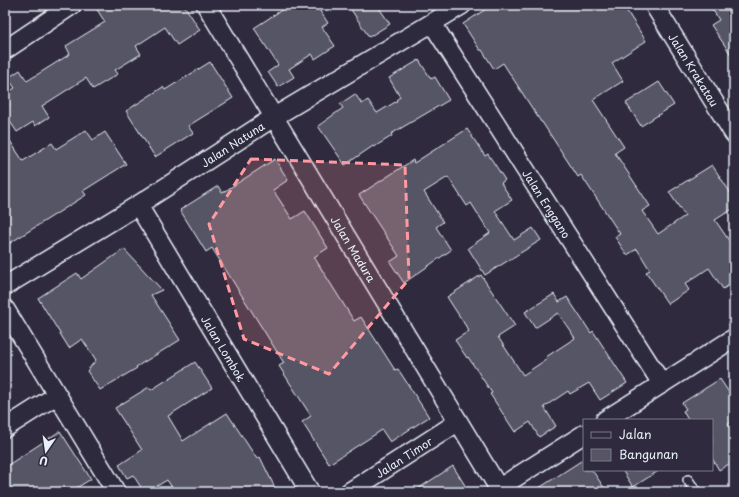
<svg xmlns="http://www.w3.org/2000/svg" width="739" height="497" viewBox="0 0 739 497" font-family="'Playpen Sans',sans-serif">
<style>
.building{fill:#575565;stroke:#e8f1f8}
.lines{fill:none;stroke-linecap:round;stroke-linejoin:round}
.service-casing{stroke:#e8f1f8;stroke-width:12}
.minor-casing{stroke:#e8f1f8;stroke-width:21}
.service{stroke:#2f2a3d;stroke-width:9}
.minor{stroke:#2f2a3d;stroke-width:18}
.marked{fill:#ff9aa2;fill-opacity:0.2;stroke:#ff9aa2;stroke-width:3;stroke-dasharray:8 5;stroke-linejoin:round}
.labels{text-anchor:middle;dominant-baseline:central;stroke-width:3.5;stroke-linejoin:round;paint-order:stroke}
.street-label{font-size:11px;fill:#e8f1f8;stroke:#2f2a3d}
</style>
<rect width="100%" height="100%" fill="#2f2a3d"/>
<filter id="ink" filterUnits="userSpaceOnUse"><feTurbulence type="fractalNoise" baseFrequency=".025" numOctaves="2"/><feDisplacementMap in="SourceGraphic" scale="8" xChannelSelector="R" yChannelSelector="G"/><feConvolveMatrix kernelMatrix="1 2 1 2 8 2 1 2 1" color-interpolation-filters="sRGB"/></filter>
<g filter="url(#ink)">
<g class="building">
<polygon points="94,5 184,5 200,30 177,45 165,27 136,46 141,54 115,70 118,74 93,89 86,78 42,106 49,117 35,126 33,122 17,132 5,114 5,108 10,105 5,96 5,94 15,88 8,78 20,70 27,81 70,54 66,46 105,22"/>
<polygon points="280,5 316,5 328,23 322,27 335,46 315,59 312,54 289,69 294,77 278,87 268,72 278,65 254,28 283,9"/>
<polygon points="348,5 377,5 390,24 369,37"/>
<polygon points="492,5 623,5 646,41 612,63 623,81 593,100 624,147 615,153 650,206 642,211 658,234 685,216 669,192 712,165 734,198 734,208 715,220 730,242 734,239 734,282 723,289 709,268 685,284 689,290 668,304 646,272 650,270 637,249 627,255 615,237 620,234 581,175 578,177 542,122 541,122 503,63 494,69 482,50 480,50 463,24"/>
<polygon points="710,5 734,5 734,59 711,25 719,20"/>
<polygon points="419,60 431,79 435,77 449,100 391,134 392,136 374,147 373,146 345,165 318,126 343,108 340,104 355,94 362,104 368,100 377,113 397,101 396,100 400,97 389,78"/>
<polygon points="210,62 233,98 188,126 193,133 155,157 126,111 163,87 165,90"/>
<polygon points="659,82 674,105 641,126 626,103"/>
<polygon points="467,129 485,156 488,154 505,180 501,183 512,200 495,211 514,240 533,228 541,240 485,275 468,248 490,233 471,203 467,206 448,177 424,192 443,222 436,227 451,250 404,283 390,262 399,256 359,195 413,160 414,163"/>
<polygon points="86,130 93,140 105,132 126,164 83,191 86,195 10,243 5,236 5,133 23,161 52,143 56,149"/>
<polygon points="275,159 288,180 273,190 292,219 305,211 328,248 314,257 354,321 361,317 395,370 398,369 429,417 390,442 382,430 329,464 302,422 311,416 279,366 284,363 212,248 206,252 180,210 218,186 222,193"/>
<polygon points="124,249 162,290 151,295 180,340 136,367 137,368 100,390 87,371 96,360 82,339 69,348 38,298 77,273 81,279"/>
<polygon points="481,275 515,326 498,337 523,375 547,359 546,357 575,338 558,313 535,328 525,312 554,294 559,302 567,297 591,333 593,331 627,383 600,400 589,383 570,394 568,391 544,407 556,426 539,437 530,422 515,432 490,394 492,393 468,357 467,358 455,340 469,331 447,297"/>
<polygon points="195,362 212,388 168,416 183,441 227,413 257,459 260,457 277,492 175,492 167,480 147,492 144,492 133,475 127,478 119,465 142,450 115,408 149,387 151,390"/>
<polygon points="720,379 734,400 734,420 728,424 734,433 734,461 719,470 712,458 712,420 688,420 683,411 686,409 682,403"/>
<polygon points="60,431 91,479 70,492 5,492 5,467"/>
<polygon points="584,459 584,470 592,470 607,492 533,492"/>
<polygon points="453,466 469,492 413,492"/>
<polygon points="622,470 660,470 633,487"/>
</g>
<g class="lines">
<defs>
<polyline id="service" points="688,480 696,492"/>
<g id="minor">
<path id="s1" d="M206,5l295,487"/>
<path id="s2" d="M654,5l80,129"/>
<path id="s3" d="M432,23l230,361"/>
<polyline points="5,50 72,5"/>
<path id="s4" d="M138,205l172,287"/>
<path id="s5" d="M5,286l133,-81 136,-88 188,-112"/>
<polyline points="5,309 116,492"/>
<polyline points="605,420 734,338"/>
<polyline points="5,428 57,395"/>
<polyline points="499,488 584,434"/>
<path id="s6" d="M349,492l109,-70"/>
</g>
</defs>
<use href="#service" class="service-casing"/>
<use href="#minor" class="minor-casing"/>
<use href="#service" class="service"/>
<use href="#minor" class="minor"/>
</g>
</g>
<path class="marked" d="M251,159l154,6 4,114 -80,95 -85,-35 -35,-115z"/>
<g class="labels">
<g class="street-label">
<text stroke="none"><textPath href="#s2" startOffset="76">Jalan Krakatau</textPath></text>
<text stroke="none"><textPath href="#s5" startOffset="268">Jalan Natuna</textPath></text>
<text stroke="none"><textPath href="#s3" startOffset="214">Jalan Enggano</textPath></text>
<text stroke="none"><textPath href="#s1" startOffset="285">Jalan Madura</textPath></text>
<text stroke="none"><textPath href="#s4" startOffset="167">Jalan Lombok</textPath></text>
<text stroke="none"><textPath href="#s6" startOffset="65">Jalan Timor</textPath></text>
</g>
</g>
<rect width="739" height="497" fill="none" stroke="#2f2a3d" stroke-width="20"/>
<rect x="10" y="10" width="719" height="477" fill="none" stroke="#e8f1f8" stroke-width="1.5" filter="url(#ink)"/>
<rect x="583" y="419" width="130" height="52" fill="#2f2a3d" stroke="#797a88"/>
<rect x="591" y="432" width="20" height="6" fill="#2f2a3d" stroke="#797a88"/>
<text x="619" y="439" font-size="12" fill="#e8f1f8">Jalan</text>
<rect x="591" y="449" width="20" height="12" fill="#575565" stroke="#797a88"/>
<text x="619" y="459" font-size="12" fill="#e8f1f8">Bangunan</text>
<g transform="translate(46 451) rotate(193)" stroke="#2f2a3d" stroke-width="3" paint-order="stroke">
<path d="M0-3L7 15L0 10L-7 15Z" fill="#e8f1f8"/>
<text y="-6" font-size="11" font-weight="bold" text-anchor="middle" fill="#e8f1f8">U</text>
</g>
</svg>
